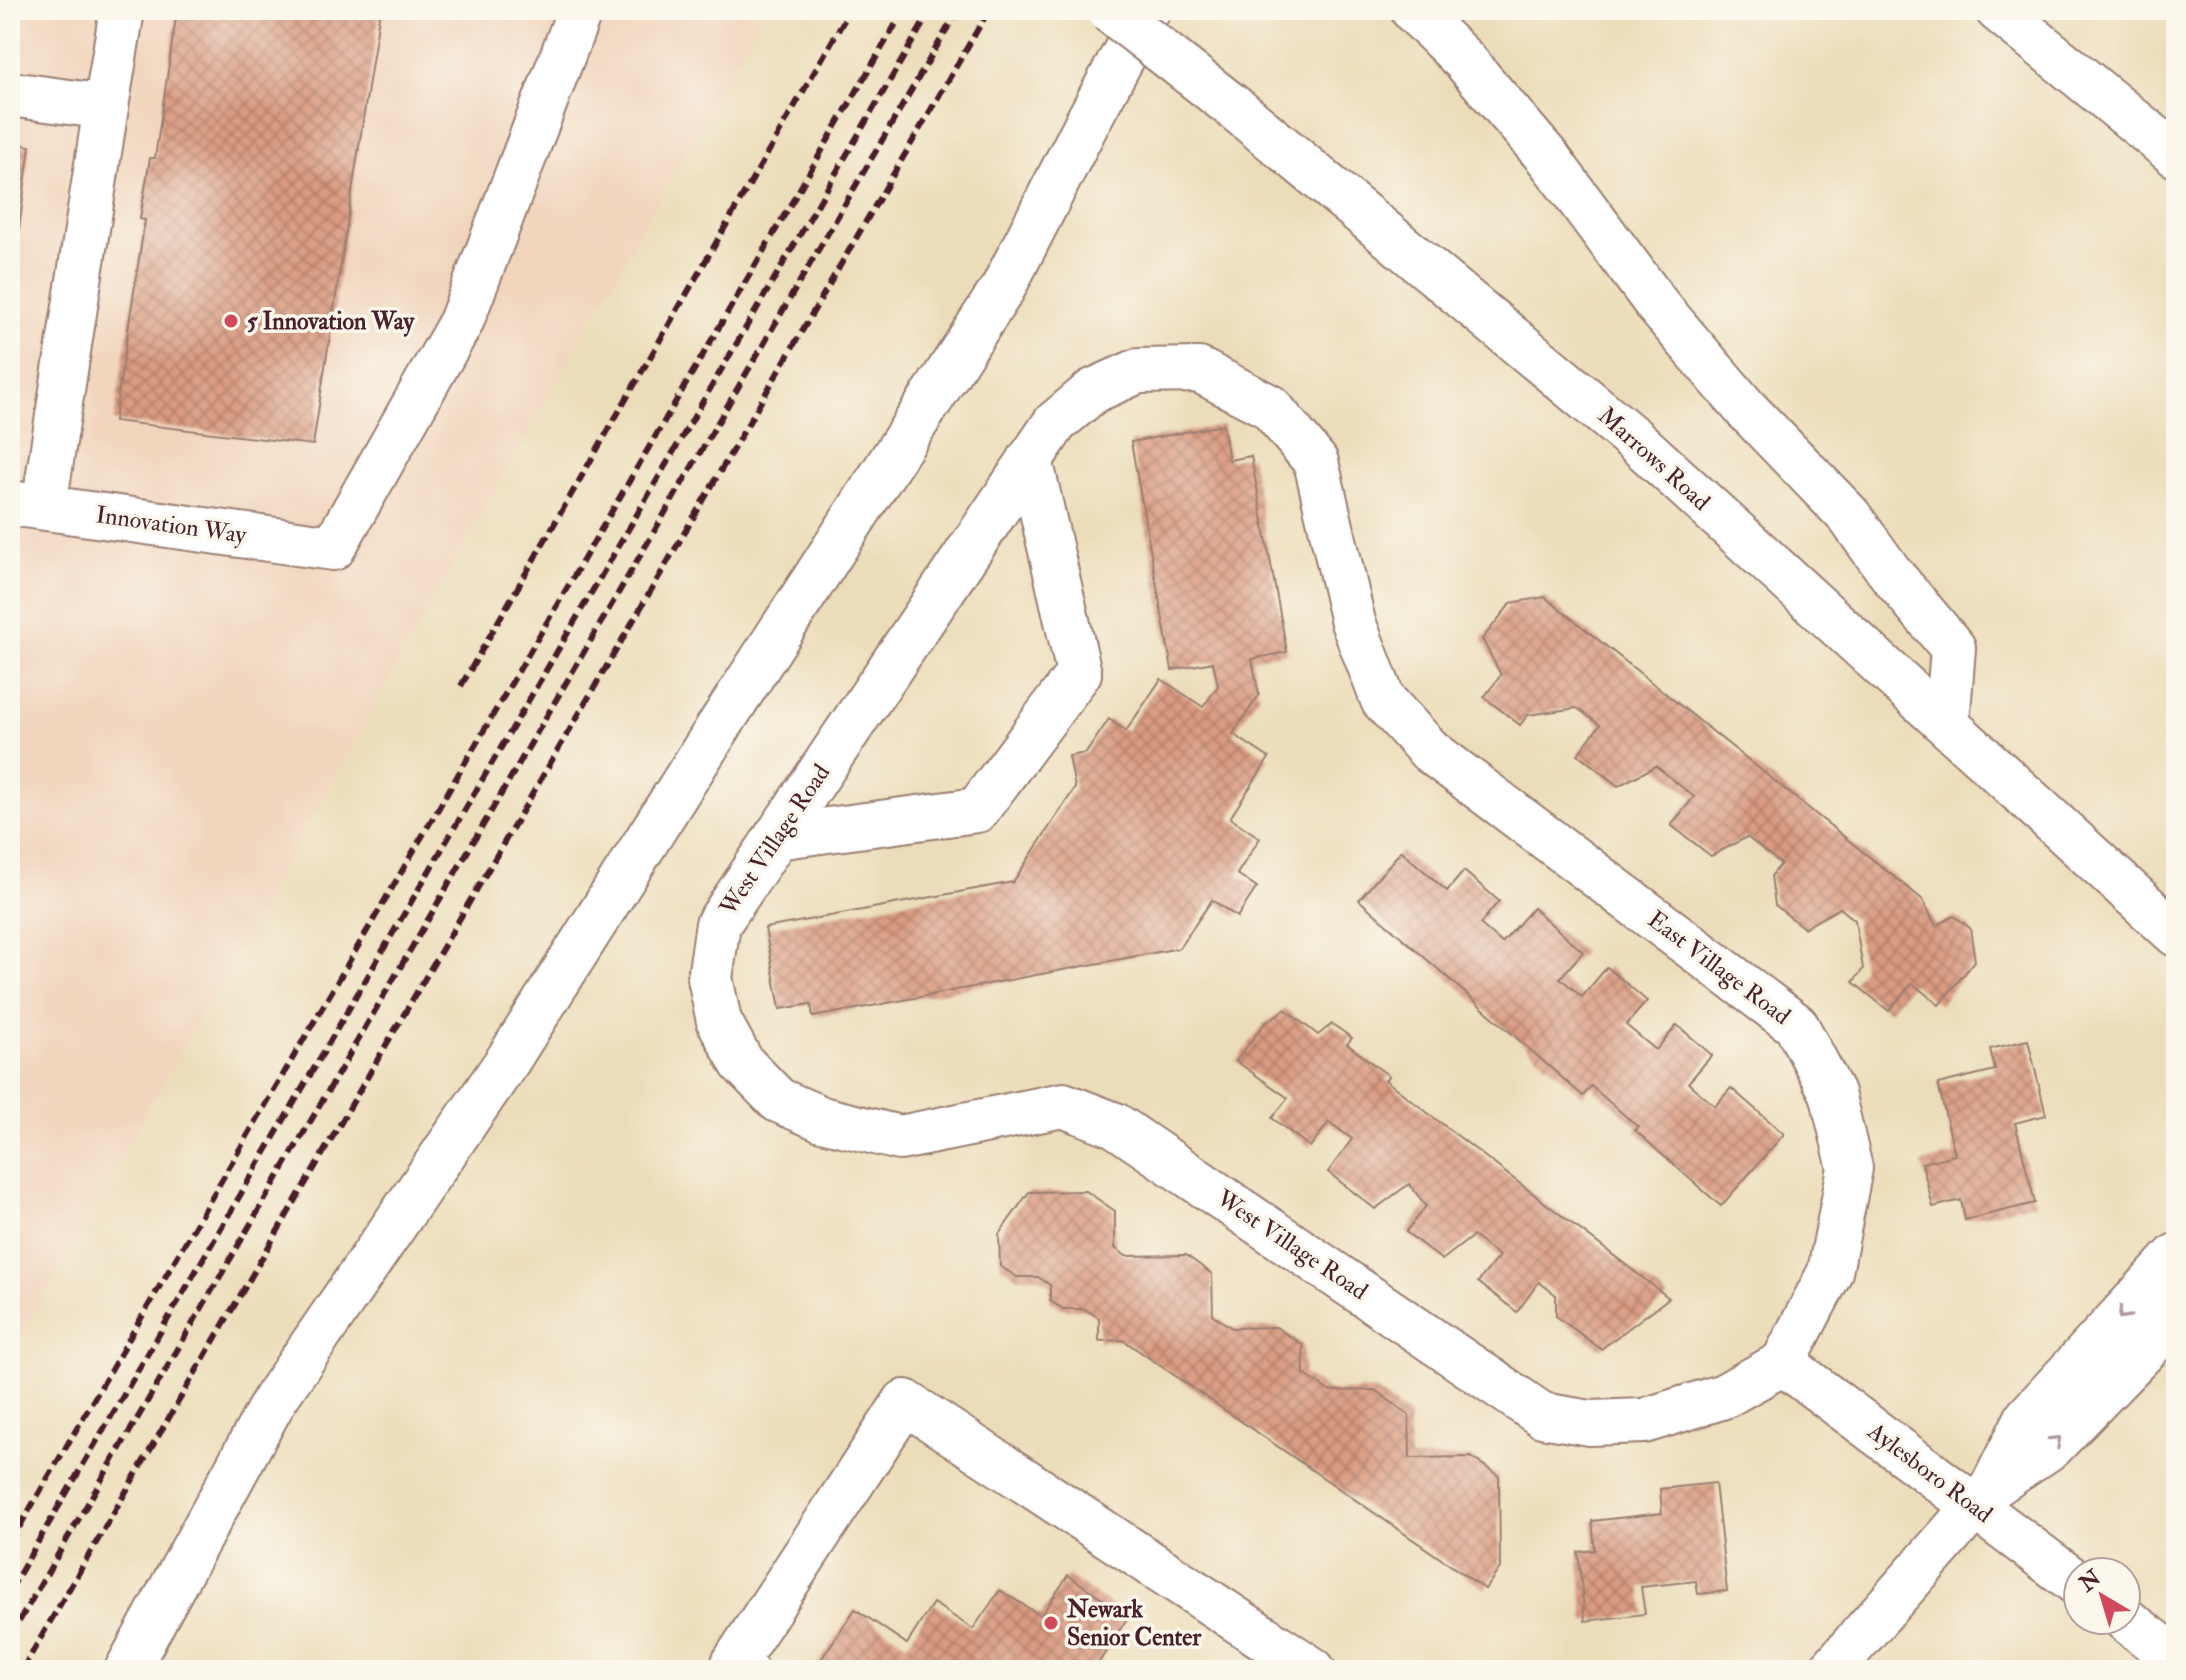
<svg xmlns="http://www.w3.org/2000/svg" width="2186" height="1680" viewBox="0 0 2186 1680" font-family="'IM FELL Double Pica',serif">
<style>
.built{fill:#f1d5bd}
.building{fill:url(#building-cross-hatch)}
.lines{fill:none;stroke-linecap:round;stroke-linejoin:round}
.minor-casing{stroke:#9b7e72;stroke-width:48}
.minor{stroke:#fff;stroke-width:44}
.rail{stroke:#4a1f2b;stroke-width:6;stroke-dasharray:12 6;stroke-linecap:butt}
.minor-bridge-casing{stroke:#9b7e72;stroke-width:48;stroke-linecap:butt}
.minor-bridge{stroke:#fff;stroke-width:44}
.oneway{stroke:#ae9aa0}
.poi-dot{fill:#d1495b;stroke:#fbf7ec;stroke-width:3}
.labels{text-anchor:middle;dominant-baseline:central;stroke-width:7;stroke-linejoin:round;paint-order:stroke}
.poi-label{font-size:24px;font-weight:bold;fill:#4a1f2b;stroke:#fbf7ec;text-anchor:start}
.street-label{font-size:24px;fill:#4a1f2b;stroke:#fbf7ec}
</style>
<defs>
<pattern id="building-cross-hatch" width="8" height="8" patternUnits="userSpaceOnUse" patternTransform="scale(2)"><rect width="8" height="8" fill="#da9b81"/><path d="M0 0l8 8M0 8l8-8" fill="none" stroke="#b37e6a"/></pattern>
</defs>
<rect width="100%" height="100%" fill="#fbf7ec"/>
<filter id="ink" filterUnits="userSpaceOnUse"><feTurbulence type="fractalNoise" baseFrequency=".0125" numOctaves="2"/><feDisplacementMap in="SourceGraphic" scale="16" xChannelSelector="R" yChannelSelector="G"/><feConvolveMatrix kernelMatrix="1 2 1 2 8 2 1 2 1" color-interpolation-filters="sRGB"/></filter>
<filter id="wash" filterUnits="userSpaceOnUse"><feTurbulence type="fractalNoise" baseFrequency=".006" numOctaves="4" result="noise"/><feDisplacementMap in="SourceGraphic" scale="32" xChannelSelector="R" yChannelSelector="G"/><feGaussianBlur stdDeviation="1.8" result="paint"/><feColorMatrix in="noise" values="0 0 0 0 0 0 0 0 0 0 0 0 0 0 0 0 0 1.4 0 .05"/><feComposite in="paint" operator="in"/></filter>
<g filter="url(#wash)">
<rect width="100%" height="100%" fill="#ecddba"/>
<polygon class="built" points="10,10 765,10 10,1356"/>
<g id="blocks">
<g class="building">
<polygon points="177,10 380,10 313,445 114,421 145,220 140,219 150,158 155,158"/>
<polygon points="10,142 30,146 12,282 10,282"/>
<polygon points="1223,425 1229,460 1251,456 1287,652 1252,659 1259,695 1233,734 1269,758 1230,818 1260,838 1237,874 1257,887 1237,917 1212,900 1179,948 813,1017 811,1004 780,1009 765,928 1013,882 1075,788 1069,756 1086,753 1109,719 1126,731 1161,679 1203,707 1218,686 1213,662 1172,670 1131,442"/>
<polygon points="1545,597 1923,900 1936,926 1954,916 1970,928 1975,961 1939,1005 1912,983 1889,1011 1853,982 1863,969 1855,920 1840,908 1804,928 1775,905 1771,876 1781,864 1747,837 1711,856 1671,825 1694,797 1656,766 1618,786 1578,754 1600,725 1577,708 1528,715 1520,725 1484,697 1501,675 1482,639 1511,603"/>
<polygon points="1401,851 1447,891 1464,871 1499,901 1480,924 1502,943 1533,908 1583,952 1560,978 1582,997 1607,967 1647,1001 1626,1025 1656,1050 1677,1025 1712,1055 1688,1083 1715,1106 1731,1088 1784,1134 1721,1206 1658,1151 1635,1130 1638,1127 1591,1086 1583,1096 1359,900"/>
<polygon points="1285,1009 1318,1035 1332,1024 1352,1038 1347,1044 1389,1076 1385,1080 1669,1298 1601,1349 1556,1316 1556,1295 1539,1282 1517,1312 1478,1282 1499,1256 1473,1236 1442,1260 1406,1232 1426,1206 1409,1184 1375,1209 1328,1172 1352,1139 1329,1122 1310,1147 1272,1118 1288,1098 1236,1061 1264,1024"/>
<polygon points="2028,1040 2046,1115 2015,1123 2035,1203 1965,1220 1961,1200 1933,1207 1922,1163 1955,1155 1938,1084 1995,1070 1990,1049"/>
<polygon points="1086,1191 1115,1211 1115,1248 1126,1256 1186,1255 1212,1274 1213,1315 1232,1328 1276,1327 1303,1345 1304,1374 1329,1391 1375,1390 1409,1415 1410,1458 1471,1457 1499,1476 1500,1568 1485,1589 1123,1340 1099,1341 1099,1318 1085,1309 1063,1309 1050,1301 1050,1285 1038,1277 1017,1277 1000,1266 999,1234 1029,1192"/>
<polygon points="1715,1483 1727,1591 1698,1594 1696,1581 1641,1587 1645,1614 1585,1621 1578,1552 1595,1550 1592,1521 1662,1513 1660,1489"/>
<polygon points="1068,1575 1128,1617 1096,1667 1100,1670 814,1670 855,1609 907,1644 933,1603 973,1629 1000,1590 1041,1616"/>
</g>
</g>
</g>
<g filter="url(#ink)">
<use href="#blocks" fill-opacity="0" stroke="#9b7e72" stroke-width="2"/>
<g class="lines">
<defs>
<g id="minor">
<polyline points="1413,10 1464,60 1549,159 1658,306 1745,408 1849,516 1891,574 1953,648 1947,724"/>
<polyline points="1998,10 2176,155"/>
<polyline points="10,94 106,107 122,10"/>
<polyline points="1236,109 1635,440 2176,934"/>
<polygon points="1199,370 1270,407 1316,462 1353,622 1383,700 1430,751 1796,1025 1832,1093 1850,1168 1830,1272 1783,1363 1724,1396 1644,1421 1590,1423 1542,1415 1115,1125 1063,1105 900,1138 822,1119 778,1100 742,1063 719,1021 710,978 718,924 1055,423 1093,391 1138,371"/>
<polyline points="10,503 333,548 461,322 580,10"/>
<polyline points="44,506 106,107"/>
<polyline points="776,837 977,810 1079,673 1030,459"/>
<polyline points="1783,1363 2078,1584"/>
<polyline points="1994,1484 2027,1418 2176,1256"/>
<polyline points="2126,1620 2176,1658"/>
<polyline points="127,1670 275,1399 508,1060 716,731 1003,288 1089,119 1148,10"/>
<polyline points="745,1670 734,1663 905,1402 1313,1670"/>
<polyline points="1831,1670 1993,1486 2052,1446 2176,1318"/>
</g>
</defs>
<use href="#minor" class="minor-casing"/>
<use href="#minor" class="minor"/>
<g class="rail">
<polyline points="461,686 850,10"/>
<polyline points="10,1543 904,10"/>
<polyline points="10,1590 931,10"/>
<polyline points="10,1637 958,10"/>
<polyline points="22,1670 989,10"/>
</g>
<defs>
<polyline id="minor-bridge" points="1109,10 1236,109"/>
</defs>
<use href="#minor-bridge" class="minor-bridge-casing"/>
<use href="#minor-bridge" class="minor-bridge"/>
</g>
<defs><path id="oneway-chevron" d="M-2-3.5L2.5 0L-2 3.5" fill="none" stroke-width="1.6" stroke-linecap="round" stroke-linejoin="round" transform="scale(2)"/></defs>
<g class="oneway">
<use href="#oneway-chevron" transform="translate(2123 1314) rotate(133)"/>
<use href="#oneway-chevron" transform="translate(2056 1441) rotate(-43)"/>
</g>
</g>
<g class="poi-dot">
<circle cx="231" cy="321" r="8"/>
<circle cx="1051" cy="1623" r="8"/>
</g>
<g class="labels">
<g class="poi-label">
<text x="247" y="321">5 Innovation Way</text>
<text x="1067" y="1609">Newark<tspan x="1067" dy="28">Senior Center</tspan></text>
</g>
<g class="street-label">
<text transform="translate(1654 459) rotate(42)">Marrows Road</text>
<text transform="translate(171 525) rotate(8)">Innovation Way</text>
<text transform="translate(775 840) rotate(-56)">West Village Road</text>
<text transform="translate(1719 968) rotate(37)">East Village Road</text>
<text transform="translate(1292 1245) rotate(34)">West Village Road</text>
<text transform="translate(1930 1473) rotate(37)">Aylesboro Road</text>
</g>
</g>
<rect width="2186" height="1680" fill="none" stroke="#fbf7ec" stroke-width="40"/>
<g transform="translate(2102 1596) rotate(322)"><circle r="38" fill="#fbf7ec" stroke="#b4a19f" stroke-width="2"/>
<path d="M0-6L14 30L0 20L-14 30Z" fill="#d1495b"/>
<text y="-12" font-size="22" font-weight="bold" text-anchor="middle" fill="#4a1f2b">N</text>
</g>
</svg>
